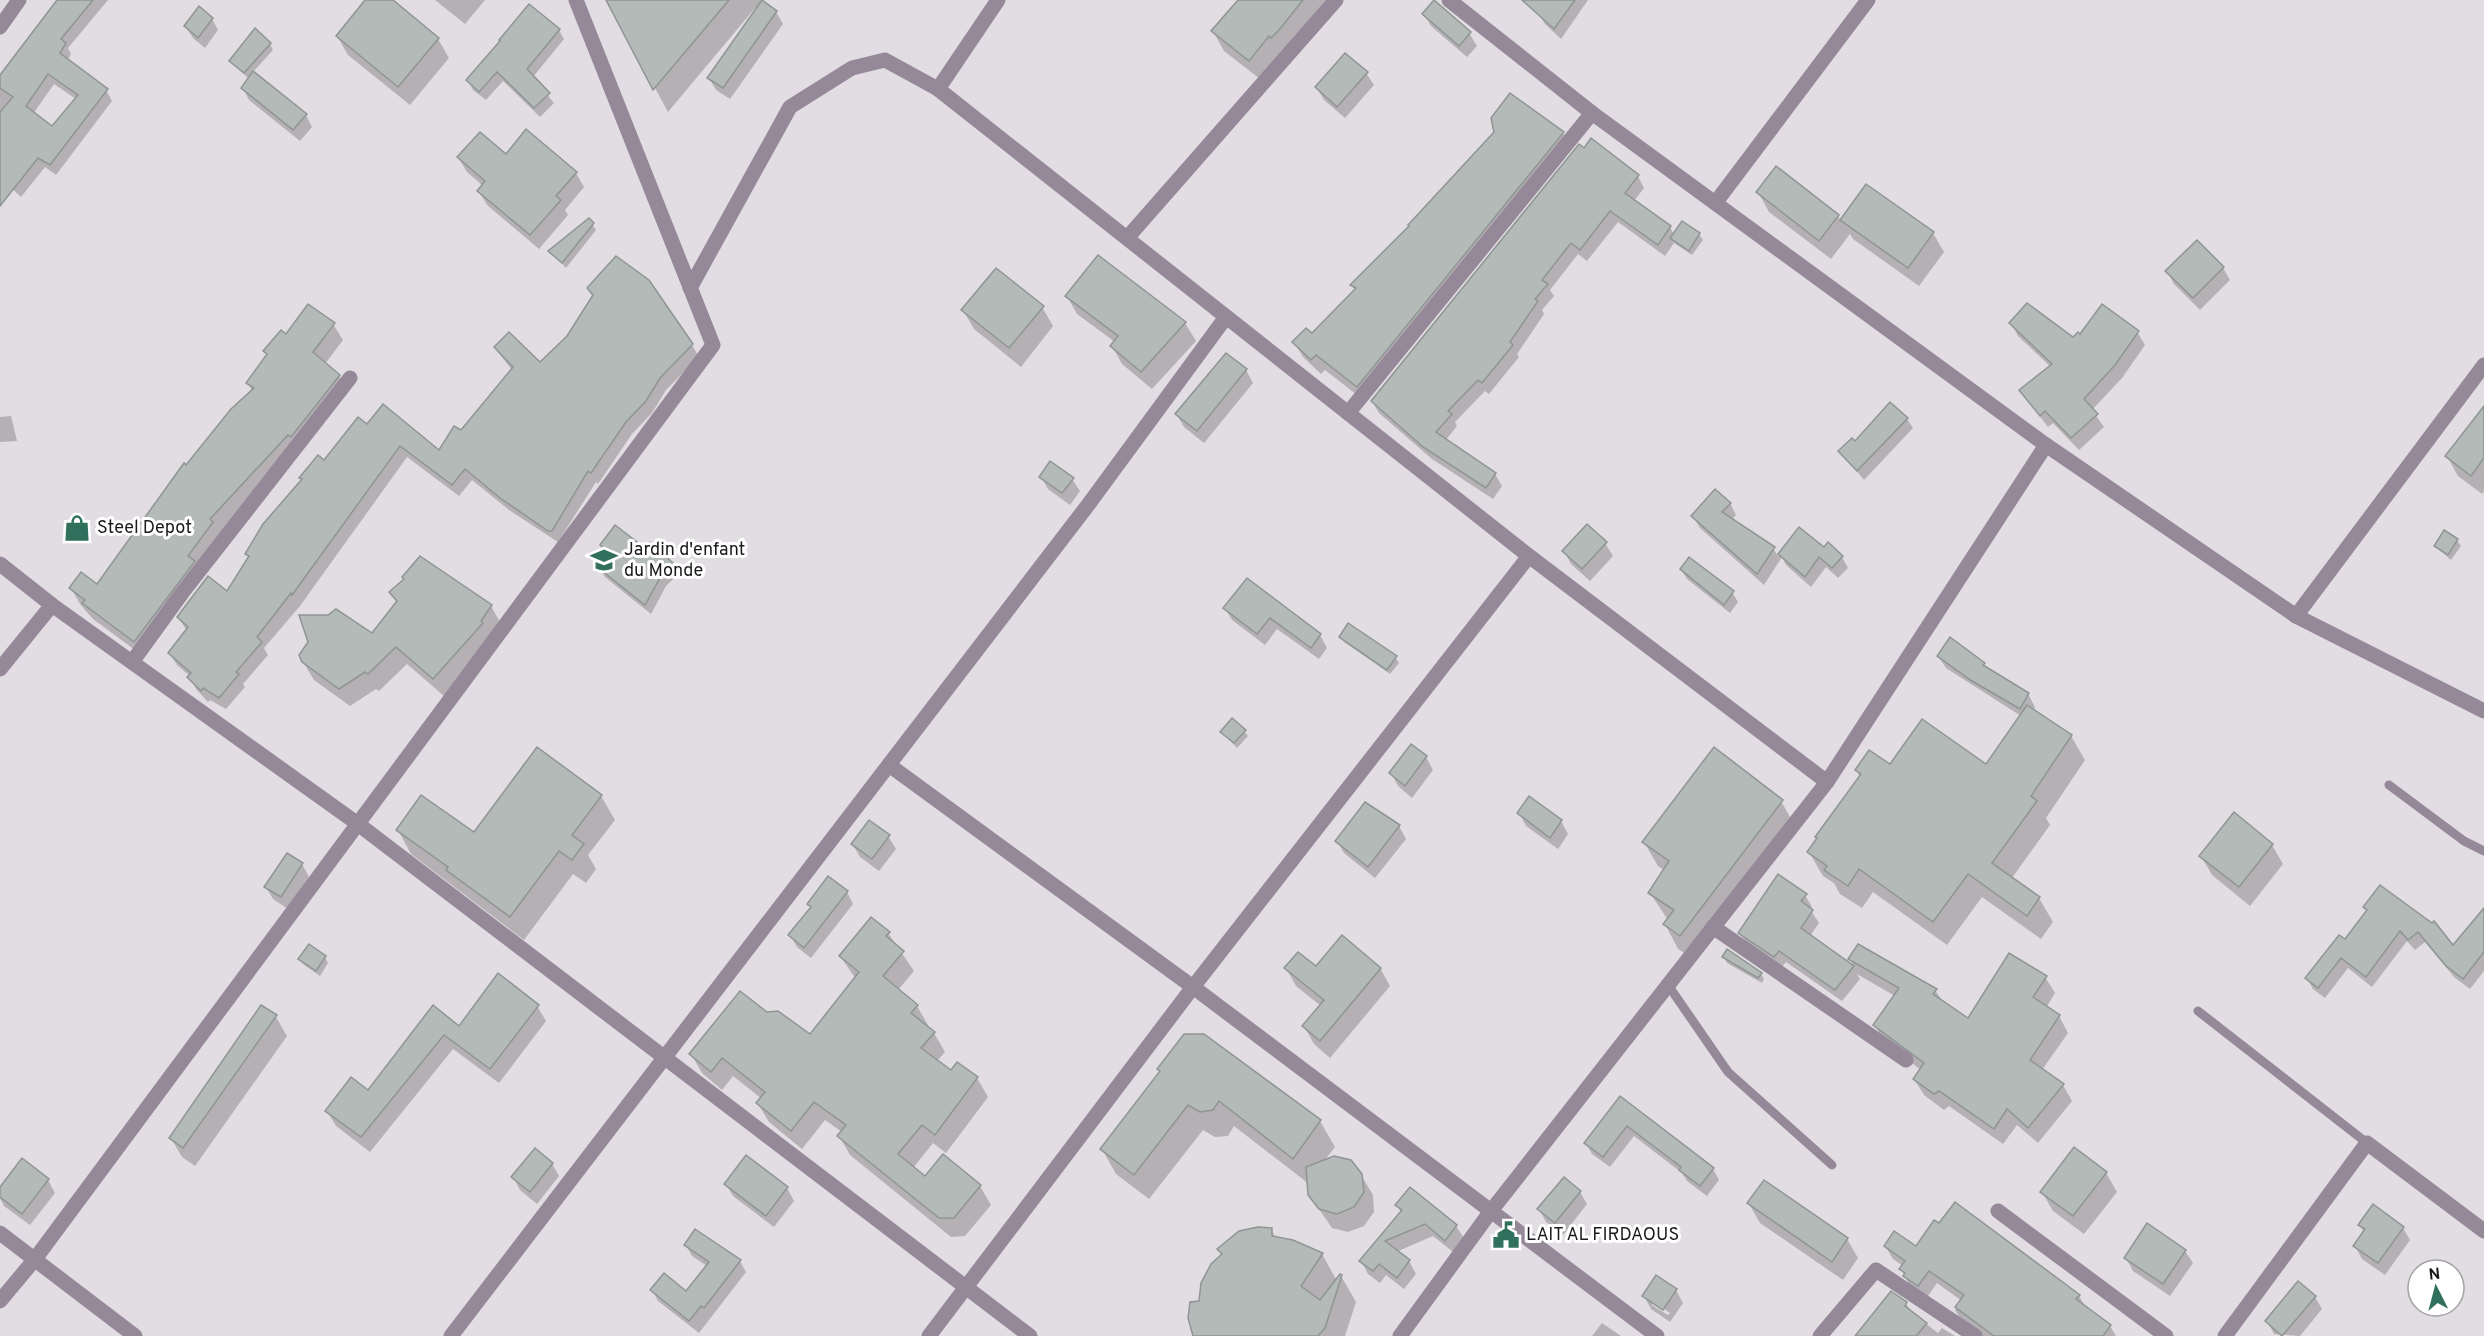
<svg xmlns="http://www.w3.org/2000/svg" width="2484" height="1336" viewBox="0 0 2484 1336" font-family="Overpass,sans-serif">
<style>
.shadow{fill:#0003;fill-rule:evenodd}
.building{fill:#b4bab8;stroke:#8e9592;stroke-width:1.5;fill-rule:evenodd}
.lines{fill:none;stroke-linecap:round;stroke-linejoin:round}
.service{stroke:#958898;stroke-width:9}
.minor{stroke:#958898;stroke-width:15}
.labels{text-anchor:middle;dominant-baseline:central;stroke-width:6;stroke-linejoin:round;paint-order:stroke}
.poi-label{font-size:18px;fill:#1a191b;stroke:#fff;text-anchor:start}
</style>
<rect width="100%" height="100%" fill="#e1dde2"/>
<g class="shadow">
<path d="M59,0h49l-40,48 3,6 -4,7 39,29 6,11 -56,74 -11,-8 -24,30 -21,-20v-98zM54,84l22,15 -23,29 -20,-14z"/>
<polygon points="367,0 390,0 438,39 449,58 410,105 348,55 337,36"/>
<polygon points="435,0 485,0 465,24"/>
<polygon points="607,0 761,0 776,12 783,24 730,99 716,90 709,78 757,9 755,8 668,112"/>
<polygon points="1240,0 1331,0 1260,79 1224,51 1213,31"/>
<polygon points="1548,0 1588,0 1561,39 1545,24 1538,13"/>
<polygon points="1424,14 1469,33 1477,46 1467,57 1431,26"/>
<polygon points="212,19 218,30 205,48 193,38 186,27"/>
<polygon points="559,30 564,39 533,77 554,103 540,117 503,81 486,100 473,90 468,80"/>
<polygon points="270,44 273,50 253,72 306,115 312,127 300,141 249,100 243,88 249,79 230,61"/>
<polygon points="1366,73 1374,85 1345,118 1324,100 1317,88"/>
<polygon points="1563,133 1572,148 1366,402 1325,370 1321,374 1303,357 1294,342 1312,336 1355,291 1352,285"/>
<polygon points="506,156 576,173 584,187 565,210 568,215 539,249 487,205 479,191 483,186 467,172 458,157"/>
<polygon points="1638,176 1644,188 1634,201 1670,227 1674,235 1682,223 1699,234 1703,240 1692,255 1674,243 1665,256 1618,222 1587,261 1578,254 1550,290 1554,296 1542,310 1544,314 1517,354 1519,357 1489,394 1485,391 1455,422 1457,426 1445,441 1495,474 1502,486 1493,499 1432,459 1379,413 1372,401"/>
<polygon points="1758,192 1838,216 1841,221 1933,233 1944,252 1919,286 1853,239 1850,234 1831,259 1769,212"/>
<polygon points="589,220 596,230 566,268 550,251"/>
<polygon points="2197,242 2223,268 2230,280 2200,310 2174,284 2167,271"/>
<polygon points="1099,257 1185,323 1196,341 1152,389 1122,364 1112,346 1115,342 1077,314 1067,296"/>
<polygon points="588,289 692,345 699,357 666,390 652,413 632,434 598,484 596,482 558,542 509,510 472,480 459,496 407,457 300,606 264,648 268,655 243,684 245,687 226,709 210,700 208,702 196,689 190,676 177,665 170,654 187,631 178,617 227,593 249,558 247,554 302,480 301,478 368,426 439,452 461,432 512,370 495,348 539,364 568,337 593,297"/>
<polygon points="1042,307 1053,326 1021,367 974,329 963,310"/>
<polygon points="2011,323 2073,339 2080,336 2137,332 2145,345 2122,378 2092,410 2104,427 2079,450 2053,423 2048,427 2021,391 2051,367 2018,336"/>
<polygon points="333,324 343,340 325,364 339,376 348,392 298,450 143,656 93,619 80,604 71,588 97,586 186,467 252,391 248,383 267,355 265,351 287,336"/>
<polygon points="1227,355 1246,370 1253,383 1204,443 1184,427 1177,415"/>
<polygon points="2484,409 2484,491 2482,494 2458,476 2447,456"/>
<polygon points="11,416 17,441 0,442 0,417"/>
<polygon points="1907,419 1913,428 1864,480 1840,451"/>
<polygon points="1041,477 1072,479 1080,491 1070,505 1048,489"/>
<polygon points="1730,503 1736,515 1732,520 1773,548 1778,556 1799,529 1824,549 1842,557 1848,568 1838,578 1826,567 1811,587 1786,565 1782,557 1764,585 1700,528 1693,516"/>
<polygon points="2457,540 2461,546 2451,560 2435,546"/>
<polygon points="1605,543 1613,556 1590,581 1571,564 1564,551"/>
<polygon points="602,546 645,550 672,564 678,574 666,586 651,614 605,577 599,567 609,557"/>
<polygon points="1681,569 1732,592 1738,602 1730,613 1687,579"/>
<polygon points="1247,580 1320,635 1327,648 1319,659 1277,629 1265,645 1232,620 1225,608"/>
<polygon points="390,592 491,606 501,624 444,696 407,664 379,691 376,689 350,706 314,680 303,662 372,635 397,603"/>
<polygon points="1341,637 1395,657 1399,663 1390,674 1344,642"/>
<polygon points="1938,656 1984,664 1987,669 2028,694 2035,707 2033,711 2071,736 2085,760 2046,818 2050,825 2012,878 2039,898 2053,922 2041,939 1982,897 1947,945 1873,892 1862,908 1840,894 1834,883 1823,876 1809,852 1860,777 1856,770 1890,766 1986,766 2021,716 1946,668"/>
<polygon points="1244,731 1248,736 1237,748 1222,732"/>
<polygon points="1426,757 1433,770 1412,798 1398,786 1391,773"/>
<polygon points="601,796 615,820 588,855 596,869 586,883 573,874 524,940 411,854 398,830 474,834"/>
<polygon points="1781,801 1795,826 1695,960 1678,949 1665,924 1668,920 1650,893 1665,871 1658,866 1644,842"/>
<polygon points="1519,813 1561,821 1568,834 1558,849 1526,826"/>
<polygon points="1399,826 1406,839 1375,878 1344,853 1337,841"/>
<polygon points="888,836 896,849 879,871 860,857 853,845"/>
<polygon points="2272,845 2283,864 2250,906 2212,875 2201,856"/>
<polygon points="302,864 309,877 288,909 273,899 266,887"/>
<polygon points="847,892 853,904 811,958 797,947 790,935 812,909 809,904"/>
<polygon points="1805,895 1812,907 1810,909 1819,923 1810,936 1855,968 1850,959 1935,990 1943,1002 1969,1020 2045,977 2055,993 2046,1008 2059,1016 2068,1033 2042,1070 2063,1085 2072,1101 2038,1143 2017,1125 2003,1144 1949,1106 1944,1110 1924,1095 1914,1079 1921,1070 1884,1042 1875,1025 1895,996 1857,974 1860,979 1842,1001 1786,962 1781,968 1747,945 1740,933"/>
<polygon points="2365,907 2453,948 2484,913 2484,971 2470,989 2454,977 2425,942 2415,950 2407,941 2372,987 2348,968 2325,998 2313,989 2307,978 2345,941 2368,912"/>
<polygon points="888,933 914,971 898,990 917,1006 928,1025 926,1027 934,1033 945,1052 937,1061 952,1072 977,1078 988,1097 946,1153 933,1143 913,1168 926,1178 980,1186 991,1205 965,1236 951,1237 850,1155 839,1136 842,1132 825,1120 802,1149 769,1122 758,1104 762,1099 733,1076 722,1090 702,1073 691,1054 766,1013 810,1036 856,979 840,956"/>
<polygon points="309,946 325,957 328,963 320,976 303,964 300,959"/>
<polygon points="1724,957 1761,974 1764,979 1762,983 1727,963"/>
<polygon points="1286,968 1380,968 1390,986 1330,1058 1314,1044 1304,1026 1321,1006 1296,986"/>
<polygon points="537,1006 546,1021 499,1083 453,1049 370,1152 336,1126 327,1111 368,1092 434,1007 459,1028"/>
<polygon points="262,1007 276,1017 287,1036 195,1166 182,1157 171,1138"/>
<polygon points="1161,1073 1320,1121 1335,1147 1324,1161 1361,1175 1373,1195 1374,1212 1364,1226 1348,1232 1332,1228 1309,1195 1309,1184 1234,1126 1228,1136 1215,1137 1203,1130 1149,1199 1116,1174 1102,1149"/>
<polygon points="1620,1098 1713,1169 1719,1180 1707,1196 1687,1181 1682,1173 1634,1136 1610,1167 1592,1154 1586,1143"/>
<polygon points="22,1161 48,1180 55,1193 30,1225 4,1206 0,1198 0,1189"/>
<polygon points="552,1164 559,1176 537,1204 520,1190 513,1177"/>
<polygon points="2106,1173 2117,1192 2084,1234 2053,1211 2042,1192"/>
<polygon points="726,1184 787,1188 794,1201 774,1227 733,1196"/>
<polygon points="1580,1192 1587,1204 1563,1235 1546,1222 1539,1209"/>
<polygon points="1749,1204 1847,1239 1858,1258 1843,1280 1760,1223"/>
<polygon points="1397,1205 1456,1226 1464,1238 1453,1252 1433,1236 1396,1252 1409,1261 1416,1274 1404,1289 1386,1275 1380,1283 1368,1274 1361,1261 1401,1213"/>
<polygon points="1939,1225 1982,1226 2068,1286 2079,1296 2087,1309 2110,1326 2116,1336 1982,1336 1963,1323 1955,1310 1962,1301 1937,1283 1926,1299 1912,1290 1901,1269 1903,1266 1893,1259 1885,1246 1916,1248"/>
<polygon points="2360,1225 2403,1228 2410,1240 2385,1275 2362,1259 2355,1246 2364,1233"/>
<polygon points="1271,1230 1276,1238 1322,1254 1337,1281 1341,1276 1356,1302 1345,1336 1194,1336 1200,1302 1222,1255 1219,1249 1239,1233"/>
<polygon points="686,1245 740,1261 746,1272 699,1333 658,1301 652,1290 687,1293 707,1266 692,1256"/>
<polygon points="2185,1251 2193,1263 2170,1296 2133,1271 2126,1258"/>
<path d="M1676,1290l7,13 -13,19 -19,-13 -7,-13zM1652,1301l18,12 -2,2 -16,-10z"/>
<polygon points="2315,1297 2322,1309 2300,1336 2274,1334 2267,1321"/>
<polygon points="1906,1304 1912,1313 1938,1333 1942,1328 1955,1336 1857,1336"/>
<polygon points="1602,1323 1621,1336 1592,1336"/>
</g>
<g class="building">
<path d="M57,0h36l-32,39 5,4 -6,10 48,36 -58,76 -12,-7 -38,48v-94l13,-15 -13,-9v-13zM48,74l30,21 -26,31 -26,-20z"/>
<polygon points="365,0 393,0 439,38 398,87 336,36"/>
<polygon points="606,0 729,0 653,90"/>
<polygon points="762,0 777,11 723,88 707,78"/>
<polygon points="1238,0 1303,0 1279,30 1271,38 1269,36 1249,61 1211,31"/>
<polygon points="1434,0 1471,32 1459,46 1422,14"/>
<polygon points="1522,0 1575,0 1554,29"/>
<polygon points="529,4 560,29 527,69 550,93 534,108 497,72 479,92 466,80 500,41 499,40"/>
<polygon points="199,6 213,18 198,38 184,26"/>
<polygon points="255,28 271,43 244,73 229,61"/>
<polygon points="1345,53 1368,72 1337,107 1315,87"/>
<polygon points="253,71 307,114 293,130 241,88"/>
<polygon points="1510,93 1564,132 1357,387 1316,355 1311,360 1292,342 1306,328 1312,333 1356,288 1350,285 1409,226 1408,225 1494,132 1491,118"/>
<polygon points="526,129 577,172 556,196 561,200 530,235 477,191 485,181 457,157 480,132 506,154"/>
<polygon points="1591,138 1639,175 1625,193 1671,226 1658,245 1610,211 1580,250 1571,243 1542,280 1548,284 1535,299 1538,301 1510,342 1513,345 1482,383 1478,380 1448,411 1452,414 1436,432 1496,473 1486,488 1423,447 1371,401 1579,144 1584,148"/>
<polygon points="1776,166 1839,215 1819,241 1756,192"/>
<polygon points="1866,184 1934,232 1908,268 1840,220"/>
<polygon points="589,218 594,223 562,263 548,251"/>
<polygon points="1682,221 1700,233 1689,251 1670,238"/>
<polygon points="2197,240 2224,267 2193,298 2165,271"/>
<polygon points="1098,255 1186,322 1141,372 1110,346 1118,336 1065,296"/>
<polygon points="616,256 649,280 693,344 660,378 646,401 626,422 591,473 588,471 552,531 548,531 500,498 465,469 452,485 400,446 292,595 291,593 257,637 262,642 236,672 239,674 219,698 203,688 201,691 187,677 191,673 168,653 188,627 177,617 208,576 227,591 249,556 245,554 263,524 302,479 299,478 318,455 324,460 358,417 367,424 383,404 439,450 454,426 461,430 513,367 494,347 509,332 540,362 567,336 593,295 587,288"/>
<polygon points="996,268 1044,306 1009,348 961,310"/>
<polygon points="2027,303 2073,337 2078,332 2080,334 2102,304 2139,331 2115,365 2084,399 2098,414 2071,438 2045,411 2040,416 2019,390 2052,364 2009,323"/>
<polygon points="308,304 335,323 313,352 340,375 291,437 288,435 210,519 213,522 188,556 195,561 134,642 82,603 85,600 69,588 81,572 97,584 184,463 186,465 231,409 254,388 246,383 267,354 263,351 281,330 286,334"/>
<polygon points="1226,353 1247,369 1197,431 1175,414"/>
<polygon points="1890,402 1908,418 1857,471 1838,451 1852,438 1855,441"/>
<polygon points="2484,406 2484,458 2471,476 2445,456"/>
<polygon points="1050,461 1074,478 1062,493 1039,477"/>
<polygon points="1715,489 1731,503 1722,512 1775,547 1757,574 1691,516"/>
<polygon points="1587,524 1607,542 1582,569 1562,551"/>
<polygon points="615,525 645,548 650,542 673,563 661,576 645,605 597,567 610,554 600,545"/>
<polygon points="1799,527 1824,547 1828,542 1843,556 1832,568 1819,557 1805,577 1778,554"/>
<polygon points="2444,530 2458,539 2448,555 2434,546"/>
<polygon points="420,556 492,605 481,621 483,623 433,679 396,647 368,674 365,672 339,689 302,662 299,655 308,642 299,615 328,615 336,609 372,633 397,601 389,592 404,579 402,577"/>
<polygon points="1689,557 1734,591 1724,605 1680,569"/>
<polygon points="1247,578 1321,634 1311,648 1270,618 1257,634 1223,608"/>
<polygon points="1348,623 1397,656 1387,670 1339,637"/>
<polygon points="1950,637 1985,663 1983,665 2029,693 2020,709 1972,681 1937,656"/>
<polygon points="2027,705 2072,735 2031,796 2037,801 1992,863 2040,897 2027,916 1968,874 1933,922 1859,869 1848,886 1824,870 1827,866 1807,852 1817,838 1815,837 1861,774 1855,770 1869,750 1890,764 1922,719 1986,764"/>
<polygon points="1232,718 1246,730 1234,743 1220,732"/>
<polygon points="1411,744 1427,756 1405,786 1389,773"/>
<polygon points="537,747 602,795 572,835 584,844 572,860 559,851 510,917 446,870 448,867 396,830 421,795 474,832"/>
<polygon points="1714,747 1783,800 1680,936 1663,924 1674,910 1648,893 1669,861 1642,842"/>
<polygon points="1529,796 1562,820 1550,838 1517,813"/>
<polygon points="1365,802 1400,825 1368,867 1335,841"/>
<polygon points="2234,812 2273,844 2239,887 2199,856"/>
<polygon points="869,820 890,835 872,859 851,844"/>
<polygon points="287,853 303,863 281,897 264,887"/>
<polygon points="1778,874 1807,894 1801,901 1813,910 1801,928 1854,966 1835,990 1779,951 1774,957 1738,933"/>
<polygon points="828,876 848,891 804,948 788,935 811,907 807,904"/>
<polygon points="2380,885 2432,923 2434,921 2453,945 2484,908 2484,952 2463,979 2446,966 2418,932 2408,940 2400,931 2366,977 2341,958 2318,988 2305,978 2339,935 2345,939 2367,910 2363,907"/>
<polygon points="871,917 890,932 886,936 904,951 883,976 918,1005 911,1013 935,1032 921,1048 951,1070 957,1062 978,1077 935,1135 922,1125 898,1154 925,1176 943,1154 981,1185 954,1218 939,1218 837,1136 846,1125 814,1102 791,1131 756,1103 765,1092 722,1058 711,1072 689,1054 740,991 767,1012 778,1011 810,1034 859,972 839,956"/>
<polygon points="1342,935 1381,968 1320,1041 1302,1026 1324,1000 1284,968 1298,952 1316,966"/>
<polygon points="309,944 326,956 316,971 298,959"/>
<polygon points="1858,944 1937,989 1933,994 1968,1018 2009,953 2047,976 2033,997 2060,1015 2030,1060 2064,1084 2028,1128 2007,1109 1994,1129 1939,1091 1934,1094 1913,1079 1924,1063 1873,1025 1899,988 1848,959"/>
<polygon points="1727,949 1762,973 1758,978 1722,957"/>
<polygon points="498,973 539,1005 490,1069 444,1035 361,1137 325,1111 351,1077 368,1090 433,1005 459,1026"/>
<polygon points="261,1005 277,1015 183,1148 169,1138"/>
<polygon points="1184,1034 1204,1034 1321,1120 1293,1159 1219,1101 1213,1110 1200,1112 1188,1105 1134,1175 1100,1149 1160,1071 1157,1069"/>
<polygon points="1620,1096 1714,1168 1700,1186 1679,1170 1681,1167 1627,1126 1603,1157 1584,1143"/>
<polygon points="2074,1147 2107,1172 2073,1216 2040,1192"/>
<polygon points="535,1148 553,1163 530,1192 511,1177"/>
<polygon points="746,1155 788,1187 766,1216 724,1184"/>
<polygon points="1334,1156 1351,1160 1362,1174 1364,1192 1354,1207 1337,1214 1319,1209 1308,1195 1306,1167"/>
<polygon points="22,1158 49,1179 22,1214 0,1197 0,1187"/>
<polygon points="1564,1177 1581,1191 1555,1223 1537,1209"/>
<polygon points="1764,1180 1848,1238 1832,1262 1747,1203"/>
<polygon points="1410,1187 1457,1225 1445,1241 1425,1224 1385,1241 1410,1260 1397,1278 1379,1264 1373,1271 1359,1261 1402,1210 1395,1205"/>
<polygon points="1955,1202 2080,1295 2076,1299 2111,1325 2103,1336 1994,1336 1955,1307 1964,1295 1929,1271 1918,1286 1903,1276 1905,1273 1899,1269 1905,1261 1884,1246 1894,1231 1916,1246 1934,1220 1939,1223"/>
<polygon points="2373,1204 2404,1227 2378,1263 2353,1246 2365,1229 2358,1225"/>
<polygon points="2147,1223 2186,1250 2163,1284 2124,1258"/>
<polygon points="1258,1227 1272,1228 1272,1236 1293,1240 1323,1253 1301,1286 1320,1300 1340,1274 1342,1275 1325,1328 1318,1336 1193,1336 1188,1318 1190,1302 1199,1301 1201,1283 1211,1264 1222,1254 1217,1249 1239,1231"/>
<polygon points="695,1229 741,1260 704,1308 701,1306 689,1321 650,1290 664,1273 686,1291 709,1262 684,1245"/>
<polygon points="1656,1275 1677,1289 1663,1310 1642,1296"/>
<polygon points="2298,1281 2316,1296 2282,1336 2265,1321"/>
<polygon points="1891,1291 1907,1302 1905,1306 1927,1323 1916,1336 1855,1336"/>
</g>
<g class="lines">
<g class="service">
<polyline points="2389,785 2464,841 2484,851"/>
<polyline points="1668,985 1728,1072 1832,1165"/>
<polyline points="2198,1011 2367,1143"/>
</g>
<g class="minor">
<polyline points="1449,0 1592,113 2046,445 2296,616 2484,711"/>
<polyline points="0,27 19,0"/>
<polyline points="938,89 998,0"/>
<polyline points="1716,202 1868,0"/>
<polyline points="1127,238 1336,0"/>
<polyline points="690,288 790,107 852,68 885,60 938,89 1529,556 1827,782"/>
<polyline points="1348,413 1592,113"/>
<polyline points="0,564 52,605 358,824 1030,1336"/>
<polyline points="2296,616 2484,365"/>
<polyline points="132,662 182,593 350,378"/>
<polyline points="0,669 52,605"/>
<polyline points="889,765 1193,987 1657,1336"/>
<polyline points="1713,927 1906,1060"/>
<polyline points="1998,1211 2166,1336"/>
<polyline points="0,1233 135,1336"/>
<polyline points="0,1301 35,1259 713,345 576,0"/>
<polyline points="451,1336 1088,505 1226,317"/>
<polyline points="929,1336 1193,987 1529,556"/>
<polyline points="1400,1336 1491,1211 1827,782 2046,445"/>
<polyline points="1820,1336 1876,1270 1975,1336"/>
<polyline points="2225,1336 2367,1143 2484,1231"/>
</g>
</g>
<defs>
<symbol id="shop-bare" viewBox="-9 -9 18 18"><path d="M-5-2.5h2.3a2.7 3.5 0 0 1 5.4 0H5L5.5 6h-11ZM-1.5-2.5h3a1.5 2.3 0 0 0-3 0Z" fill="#30705d" stroke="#fff" stroke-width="2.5" paint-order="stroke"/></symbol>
<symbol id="school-bare" viewBox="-9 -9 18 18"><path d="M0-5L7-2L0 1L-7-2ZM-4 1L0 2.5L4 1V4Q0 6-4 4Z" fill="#30705d" stroke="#fff" stroke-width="2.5" paint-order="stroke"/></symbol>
<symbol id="civic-bare" viewBox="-9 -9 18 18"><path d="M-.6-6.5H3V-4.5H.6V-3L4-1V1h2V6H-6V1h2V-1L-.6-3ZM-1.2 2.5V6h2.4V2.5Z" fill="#30705d" stroke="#fff" stroke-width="2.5" paint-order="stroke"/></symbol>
</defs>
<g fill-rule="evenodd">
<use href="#shop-bare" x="58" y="509" width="38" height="38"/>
<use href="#school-bare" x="585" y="541" width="38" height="38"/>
<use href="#civic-bare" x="1487" y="1216" width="38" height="38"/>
</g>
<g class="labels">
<g class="poi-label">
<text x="97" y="528">Steel Depot</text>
<text x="624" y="550">Jardin d'enfant<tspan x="624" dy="21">du Monde</tspan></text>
<text x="1526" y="1235">LAIT AL FIRDAOUS</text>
</g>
</g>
<g transform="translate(2436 1288) rotate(354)"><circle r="28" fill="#ffffff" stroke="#a3a3a4" stroke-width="1.5"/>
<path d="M0-4.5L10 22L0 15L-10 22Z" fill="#30705d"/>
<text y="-9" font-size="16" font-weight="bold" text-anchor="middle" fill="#1a191b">N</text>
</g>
</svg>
